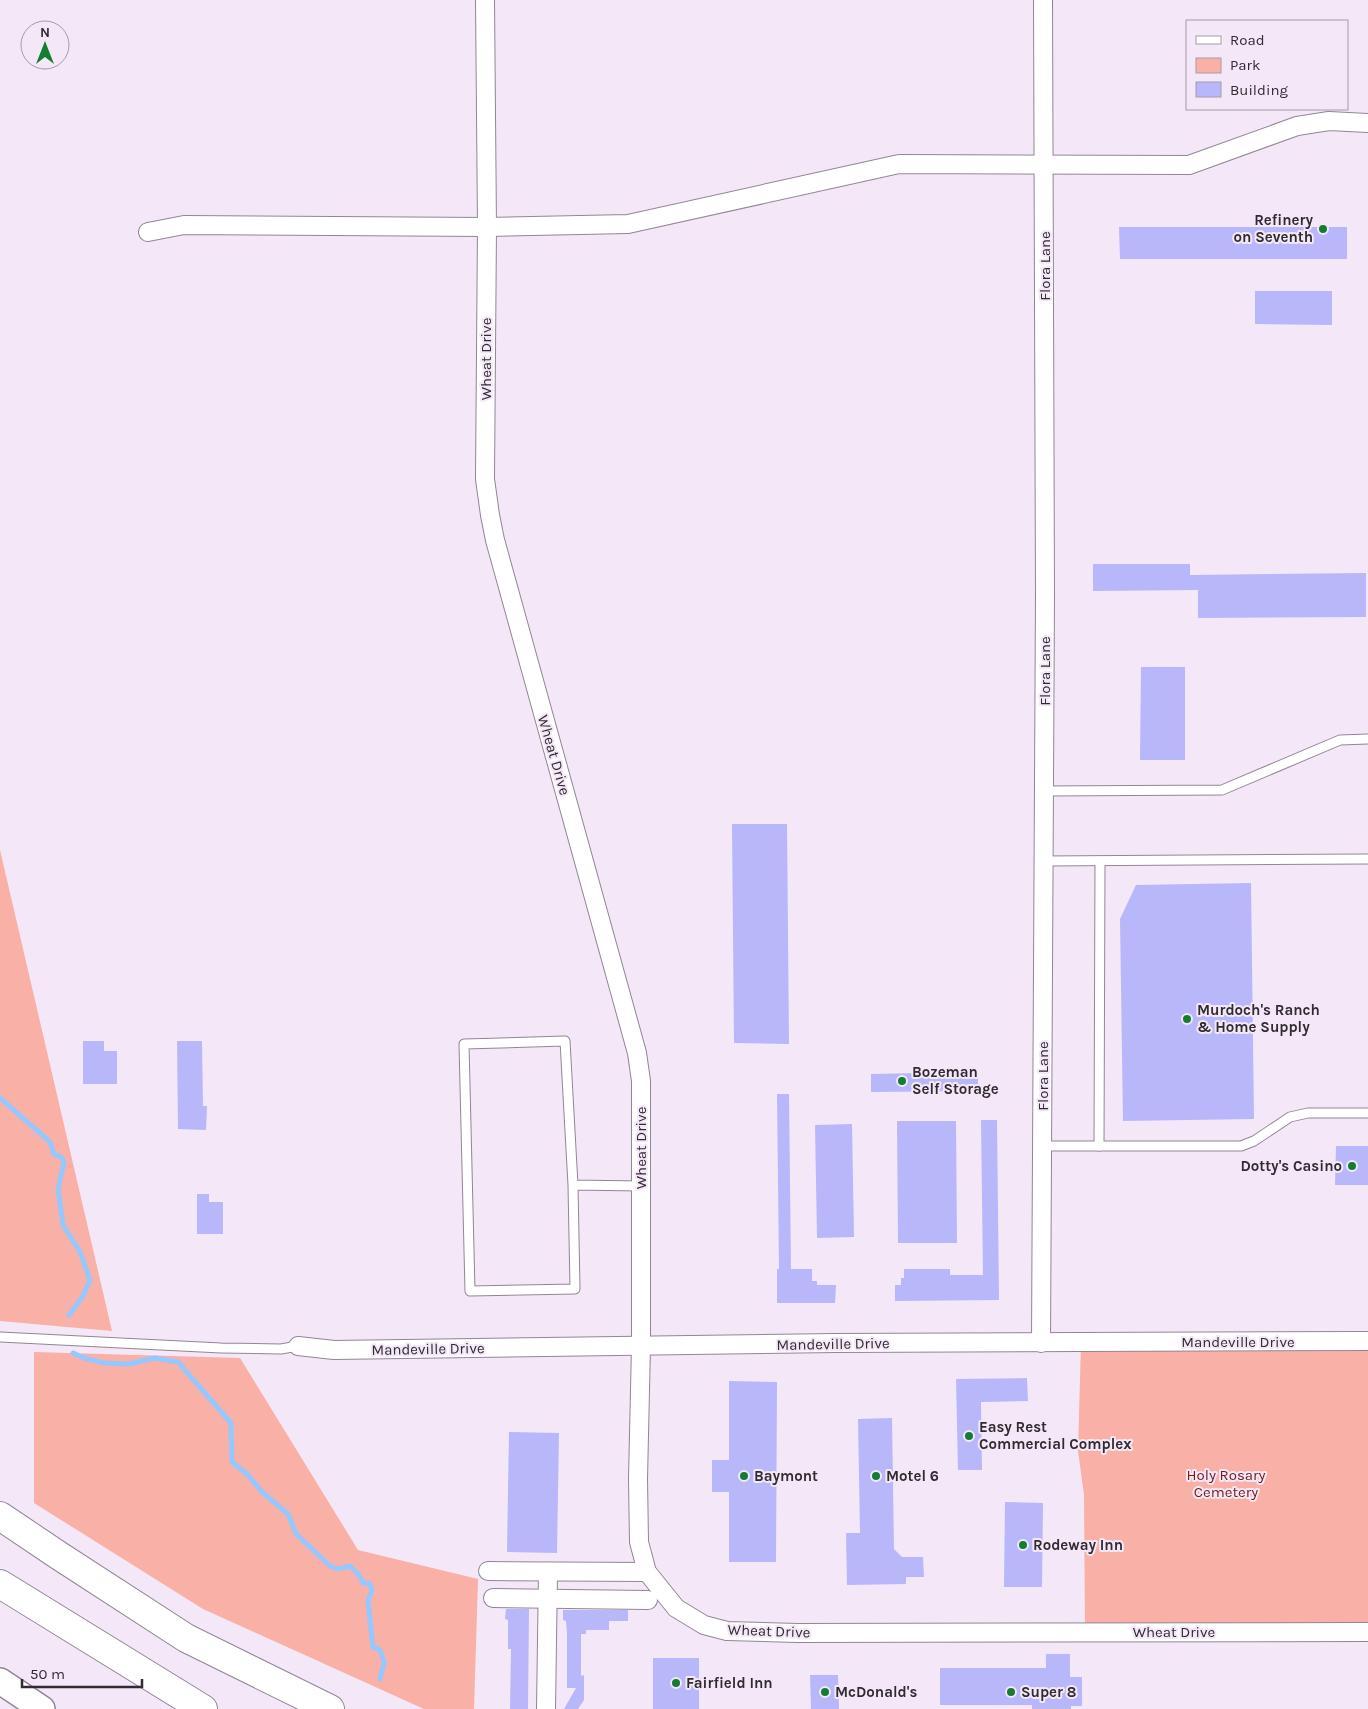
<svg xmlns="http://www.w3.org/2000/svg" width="1368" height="1709" viewBox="0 0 1368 1709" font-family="Karla,sans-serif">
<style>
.green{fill:#f9b0a6}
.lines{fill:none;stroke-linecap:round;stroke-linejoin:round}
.stream{stroke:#95c8ff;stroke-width:5}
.building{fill:#b8b7fa}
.lane-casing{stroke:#928695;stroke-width:11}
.street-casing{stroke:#928695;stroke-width:20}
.secondary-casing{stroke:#928695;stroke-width:28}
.highway-casing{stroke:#928695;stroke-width:30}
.lane{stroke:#fff;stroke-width:9}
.street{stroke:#fff;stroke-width:18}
.secondary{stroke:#fff;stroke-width:25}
.highway{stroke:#fff;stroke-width:28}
.poi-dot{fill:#137d32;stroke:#f4e7f7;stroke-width:2}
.labels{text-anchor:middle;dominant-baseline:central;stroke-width:4;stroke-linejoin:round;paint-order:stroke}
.poi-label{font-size:15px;font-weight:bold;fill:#302b31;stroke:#f4e7f7;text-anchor:start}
.street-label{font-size:15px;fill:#302b31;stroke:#f4e7f7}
.park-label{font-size:15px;fill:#741b16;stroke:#f4e7f7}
</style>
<rect width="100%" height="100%" fill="#f4e7f7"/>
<g class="green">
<polygon points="0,850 112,1331 0,1321"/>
<polygon points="1368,1341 1368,1632 1085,1632 1084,1495 1078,1451 1081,1343"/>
<polygon points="34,1352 240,1358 358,1550 478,1579 474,1709 424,1709 203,1609 34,1503"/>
</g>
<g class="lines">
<g class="stream">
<polyline points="0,1098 50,1142 54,1154 61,1157 64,1162 58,1189 63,1225 80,1252 90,1280 83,1296 69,1315"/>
<polyline points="73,1353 84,1358 104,1363 129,1364 155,1358 178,1362 231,1423 232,1462 248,1475 262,1492 288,1514 296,1534 330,1566 338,1569 350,1566 359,1575 363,1583 369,1583 372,1589 368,1602 373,1647 380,1650 384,1662 380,1679"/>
</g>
</g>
<g class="building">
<polygon points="1119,227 1347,227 1347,259 1120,259"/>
<polygon points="1255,291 1332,291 1332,325 1255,324"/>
<polygon points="1093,564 1190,564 1190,575 1366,573 1366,617 1198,618 1198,590 1093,591"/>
<polygon points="1141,667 1185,667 1185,760 1140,760"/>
<polygon points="732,824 787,824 789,1044 734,1043"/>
<polygon points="1251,883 1254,1119 1123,1121 1120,919 1136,885"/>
<polygon points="83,1041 104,1041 104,1051 117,1051 117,1084 83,1084"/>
<polygon points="177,1041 202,1041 203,1106 207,1106 206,1130 178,1129"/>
<polygon points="978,1072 978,1091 871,1092 871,1074"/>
<polygon points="777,1094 789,1094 791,1269 812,1269 812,1281 817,1281 817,1285 836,1285 835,1303 777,1303 777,1269 779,1269"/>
<polygon points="981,1120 997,1120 999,1300 895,1301 895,1285 901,1285 901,1278 904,1278 904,1269 950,1269 950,1275 983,1275"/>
<polygon points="897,1121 956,1121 957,1243 898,1243"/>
<polygon points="852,1124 854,1237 817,1238 815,1125"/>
<polygon points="1336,1146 1368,1146 1368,1185 1335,1185"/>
<polygon points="197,1194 209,1194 209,1202 223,1202 223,1234 197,1234"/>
<polygon points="1027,1378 1028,1401 981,1402 982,1470 958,1470 956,1379"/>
<polygon points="729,1381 777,1382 776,1562 729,1562 729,1492 712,1492 712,1460 729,1460"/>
<polygon points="892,1418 894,1549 902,1557 923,1557 924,1577 906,1577 906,1584 847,1585 846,1533 860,1533 858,1419"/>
<polygon points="509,1432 559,1433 557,1553 507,1552"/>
<polygon points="1005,1502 1043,1503 1042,1587 1004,1587"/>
<polygon points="506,1609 529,1609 528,1709 510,1709 511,1649 508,1649 508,1620 505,1619"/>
<polygon points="563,1610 628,1610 628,1621 609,1621 609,1630 586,1630 586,1634 581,1634 581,1676 584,1675 584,1700 578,1709 564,1709 576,1688 567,1688 567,1634 566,1621 563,1620"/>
<polygon points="1046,1654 1070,1654 1070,1677 1082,1677 1082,1706 1071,1706 1071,1709 1032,1709 1032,1705 940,1705 940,1668 1046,1668"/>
<rect x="653" y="1658" width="46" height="51"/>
<polygon points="810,1675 838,1675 839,1709 811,1709"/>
</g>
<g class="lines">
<defs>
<g id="lane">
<polyline points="1044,791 1222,790 1340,740 1368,739"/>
<polyline points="1044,861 1368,859"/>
<polyline points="1042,1146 1241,1146 1254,1141 1290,1117 1308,1113 1368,1113"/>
<polyline points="1099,1146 1100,861"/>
<polyline points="573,1185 565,1041 464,1044 470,1291 575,1289 573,1185 641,1186"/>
<polyline points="0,1337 221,1348 281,1349 298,1346"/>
</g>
<g id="street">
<polyline points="485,0 487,227 485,479 490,515 495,540 637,1053 641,1081 641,1346 638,1479 639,1542 647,1572 676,1608 704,1625 727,1631 798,1633 1368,1632"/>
<polyline points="148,232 184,225 487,227 628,224 899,164 1189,165 1297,126 1329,121 1368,123"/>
<polyline points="1041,1343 1045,595 1043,0"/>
<polyline points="298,1346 334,1350 836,1343 1368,1341"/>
<polyline points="488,1571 647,1572"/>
<polyline points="493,1598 648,1600"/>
<polyline points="546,1709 548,1572"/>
</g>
<polyline id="secondary" points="0,1681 42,1709"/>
<g id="highway">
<polyline points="0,1516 58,1555 186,1638 330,1709"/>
<polyline points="0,1584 203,1709"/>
</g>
</defs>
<use href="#lane" class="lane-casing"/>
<use href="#street" class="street-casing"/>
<use href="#secondary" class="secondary-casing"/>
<use href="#highway" class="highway-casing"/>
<use href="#lane" class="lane"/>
<use href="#street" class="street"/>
<use href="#secondary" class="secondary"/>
<use href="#highway" class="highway"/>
</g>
<g class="poi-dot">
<circle cx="1323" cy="229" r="5"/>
<circle cx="1187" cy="1019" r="5"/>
<circle cx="902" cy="1081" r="5"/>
<circle cx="1352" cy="1166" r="5"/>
<circle cx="969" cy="1436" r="5"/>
<circle cx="744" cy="1476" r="5"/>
<circle cx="876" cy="1476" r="5"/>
<circle cx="1023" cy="1545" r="5"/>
<circle cx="676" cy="1683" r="5"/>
<circle cx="825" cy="1692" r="5"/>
<circle cx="1011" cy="1692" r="5"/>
</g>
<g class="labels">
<g class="poi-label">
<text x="1313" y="220" text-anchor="end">Refinery<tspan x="1313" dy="17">on Seventh</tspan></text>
<text x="1197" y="1010">Murdoch's Ranch<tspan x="1197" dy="17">&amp; Home Supply</tspan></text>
<text x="912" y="1072">Bozeman<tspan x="912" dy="17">Self Storage</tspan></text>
<text x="1342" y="1166" text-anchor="end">Dotty's Casino</text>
<text x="979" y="1427">Easy Rest<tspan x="979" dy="17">Commercial Complex</tspan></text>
<text x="754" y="1476">Baymont</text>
<text x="886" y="1476">Motel 6</text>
<text x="1033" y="1545">Rodeway Inn</text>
<text x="686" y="1683">Fairfield Inn</text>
<text x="835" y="1692">McDonald's</text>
<text x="1021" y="1692">Super 8</text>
</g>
<g class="street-label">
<text transform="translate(1045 266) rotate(-90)">Flora Lane</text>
<text transform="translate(486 359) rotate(-90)">Wheat Drive</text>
<text transform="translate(1045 671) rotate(-90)">Flora Lane</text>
<text transform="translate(554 755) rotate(74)">Wheat Drive</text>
<text transform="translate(1043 1076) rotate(-90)">Flora Lane</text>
<text transform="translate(641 1148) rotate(-90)">Wheat Drive</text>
<text x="1238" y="1342">Mandeville Drive</text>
<text transform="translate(833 1344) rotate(-1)">Mandeville Drive</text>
<text transform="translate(428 1349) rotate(-1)">Mandeville Drive</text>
<text transform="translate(769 1631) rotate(2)">Wheat Drive</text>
<text x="1174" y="1632">Wheat Drive</text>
</g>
<g class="park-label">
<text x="1226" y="1475">Holy Rosary<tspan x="1226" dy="17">Cemetery</tspan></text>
</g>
</g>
<rect x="1186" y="20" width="162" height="90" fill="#f4e7f7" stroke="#a69ca8"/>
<rect x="1196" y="36" width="25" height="8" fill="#ffffff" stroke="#a69ca8"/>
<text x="1230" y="45" font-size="15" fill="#302b31">Road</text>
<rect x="1196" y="58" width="25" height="15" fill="#f9b0a6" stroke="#a69ca8"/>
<text x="1230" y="70" font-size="15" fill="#302b31">Park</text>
<rect x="1196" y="82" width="25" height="15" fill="#b8b7fa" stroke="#a69ca8"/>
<text x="1230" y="95" font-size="15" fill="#302b31">Building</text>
<g transform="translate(45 45)"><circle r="24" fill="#f4e7f7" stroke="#a69ca8"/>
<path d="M0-4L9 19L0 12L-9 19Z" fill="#137d32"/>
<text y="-8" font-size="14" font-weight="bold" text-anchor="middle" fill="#302b31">N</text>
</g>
<path d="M22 1679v8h120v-8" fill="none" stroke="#302b31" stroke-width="2.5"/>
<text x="30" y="1679" font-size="15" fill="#302b31" stroke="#f4e7f7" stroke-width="4" paint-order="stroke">50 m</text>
</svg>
